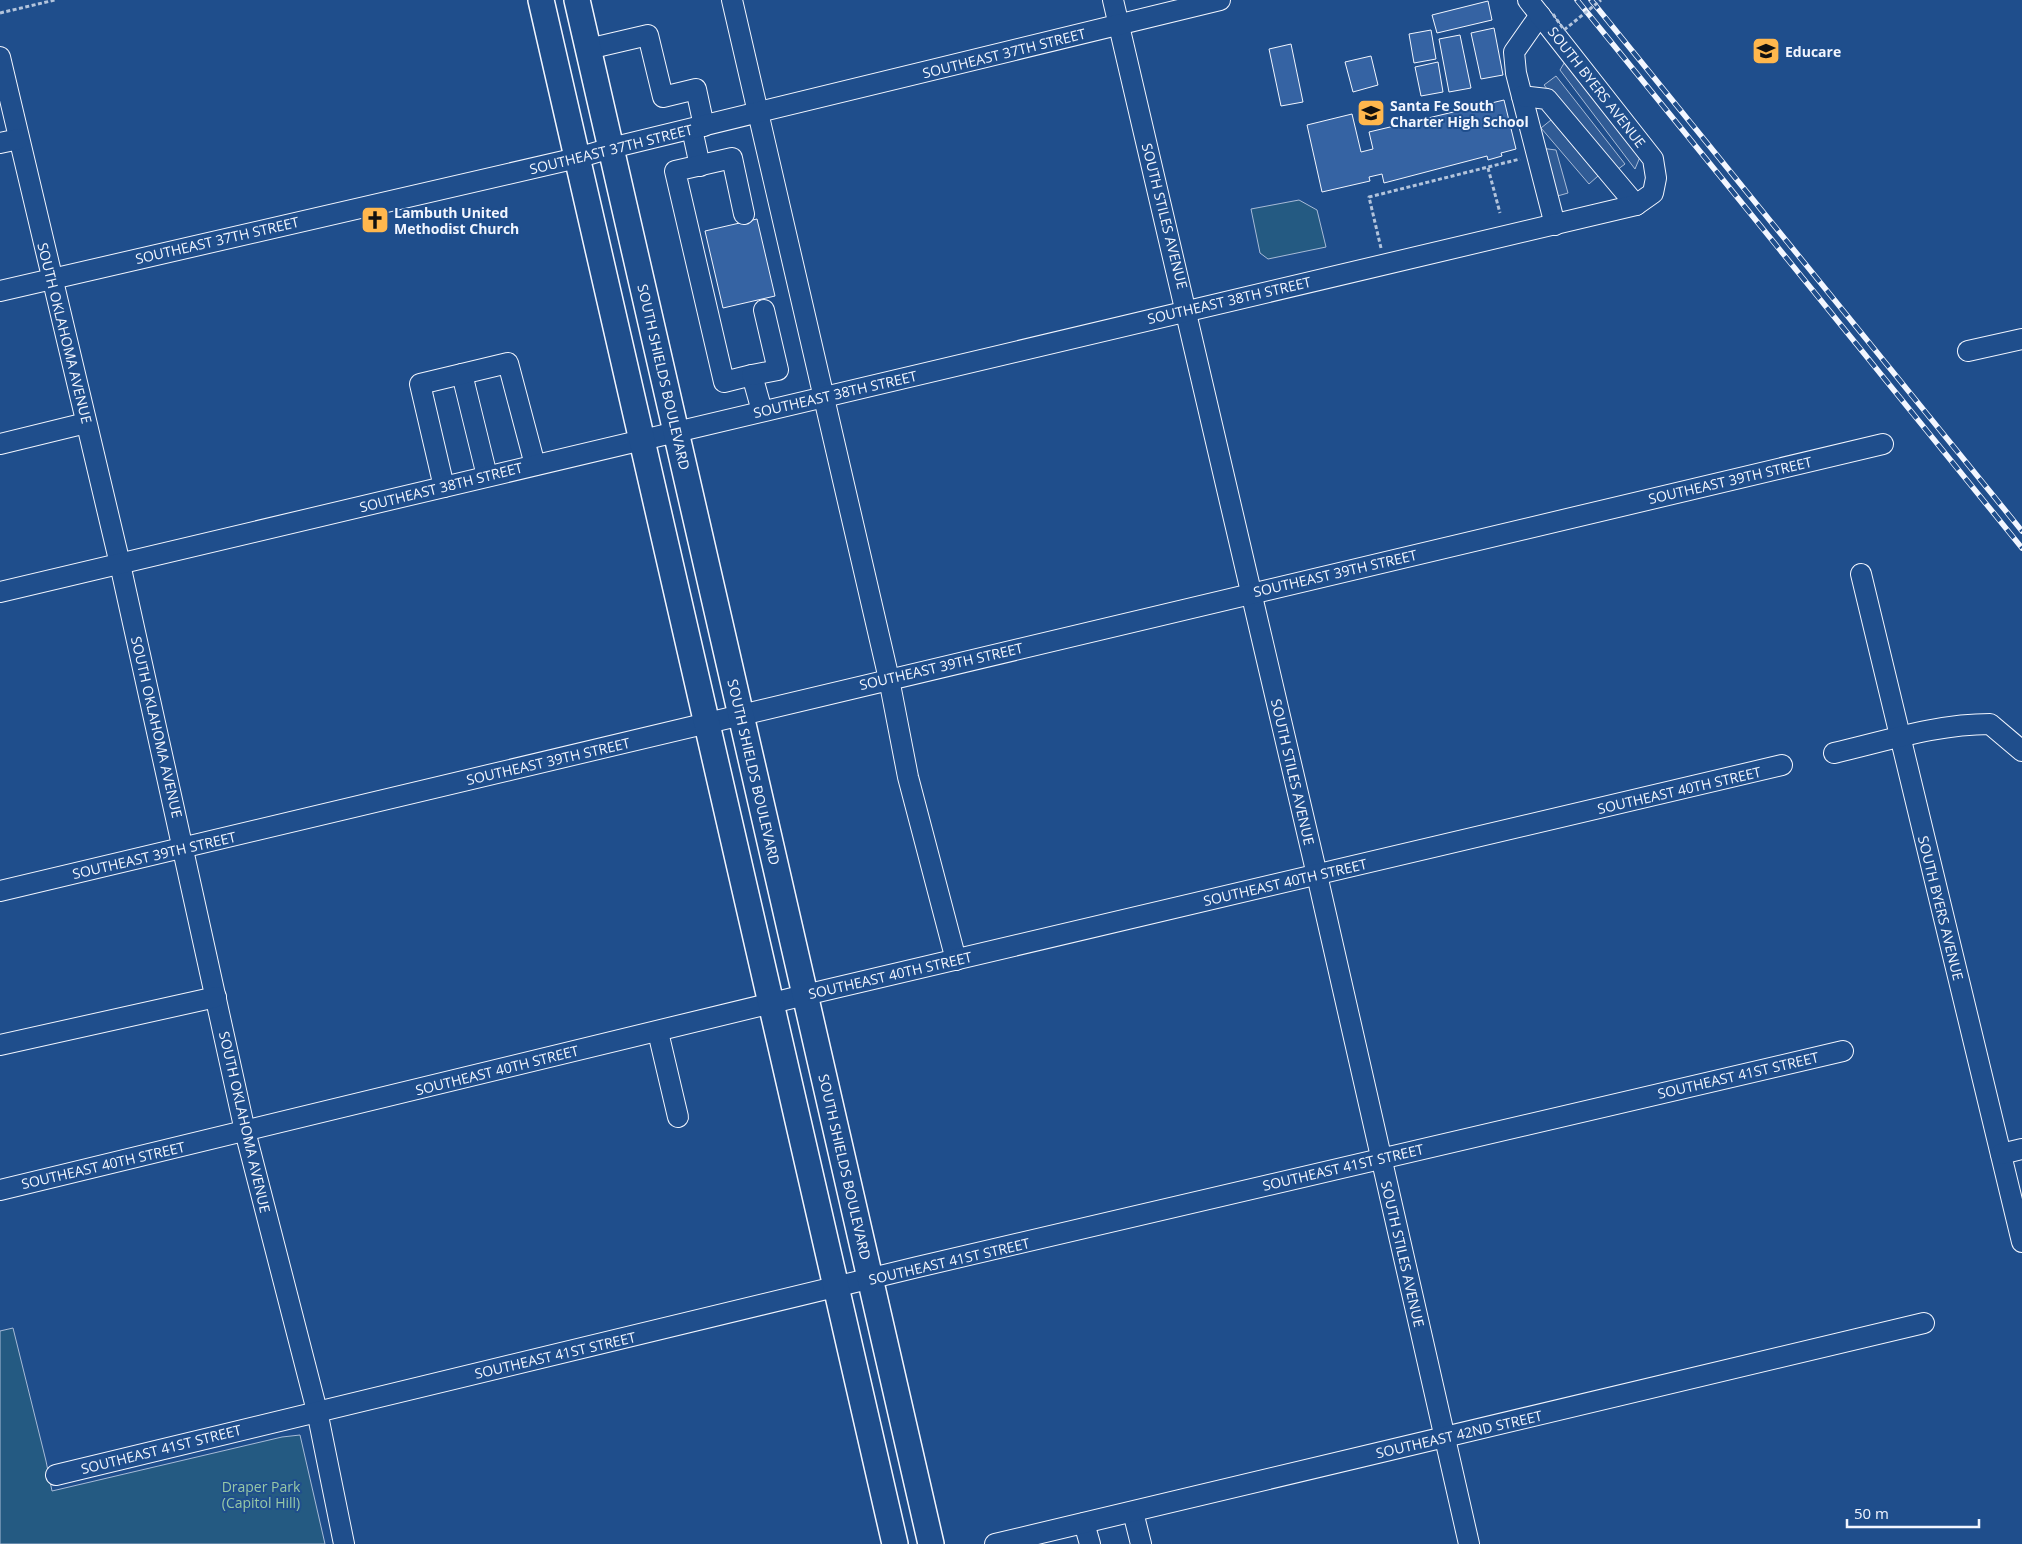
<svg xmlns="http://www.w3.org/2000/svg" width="2022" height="1544" viewBox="0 0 2022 1544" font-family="'Open Sans',sans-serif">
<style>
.green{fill:#245a82;stroke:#a8bbd7}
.parking{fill:#305b95;stroke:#a8bbd7}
.building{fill:#3563a3;stroke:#f2f6ff}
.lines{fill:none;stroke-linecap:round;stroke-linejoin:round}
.minor-casing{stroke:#f2f6ff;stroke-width:22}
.major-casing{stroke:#f2f6ff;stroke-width:28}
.path{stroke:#b3c4dc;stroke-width:3;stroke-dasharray:4 2.5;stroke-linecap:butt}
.minor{stroke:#1f4e8c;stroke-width:20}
.major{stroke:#1f4e8c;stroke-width:25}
.rail-casing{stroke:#f2f6ff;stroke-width:5.5}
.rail{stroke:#1f4e8c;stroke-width:4;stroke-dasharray:11;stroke-linecap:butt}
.path-bridge{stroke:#b3c4dc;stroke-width:3;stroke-dasharray:4 2.5;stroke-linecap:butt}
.labels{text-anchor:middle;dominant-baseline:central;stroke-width:4;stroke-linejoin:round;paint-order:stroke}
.poi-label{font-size:14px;font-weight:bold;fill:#f2f6ff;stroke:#1f4e8c;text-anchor:start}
.street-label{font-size:14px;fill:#f2f6ff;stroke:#1f4e8c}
.park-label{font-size:14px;fill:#97c8a6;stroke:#1f4e8c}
</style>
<rect width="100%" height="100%" fill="#1f4e8c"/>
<g class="green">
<polygon points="1299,200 1317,210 1326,247 1268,259 1260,253 1251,209"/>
<polygon points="13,1328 46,1461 52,1491 282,1437 300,1435 325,1544 0,1544 0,1331"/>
</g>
<g class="parking">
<polygon points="1566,60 1640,157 1635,169 1560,70"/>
<polygon points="1556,76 1625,164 1613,173 1544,85"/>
<polygon points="1551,120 1598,176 1589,184 1541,128"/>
<polygon points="1540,148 1556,150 1568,193 1554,197"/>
</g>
<g class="building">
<polygon points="1488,1 1492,20 1437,33 1432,15"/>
<polygon points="1494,28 1503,75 1481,79 1471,33"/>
<polygon points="1431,30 1436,59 1414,63 1409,34"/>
<polygon points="1460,35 1471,88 1449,92 1439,39"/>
<polygon points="1291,44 1303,102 1281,106 1269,49"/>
<polygon points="1371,56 1378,85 1353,92 1345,62"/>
<polygon points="1438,62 1443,92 1421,96 1415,67"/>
<polygon points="1504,100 1516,149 1501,153 1502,156 1488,160 1487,156 1384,183 1382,174 1369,177 1370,181 1322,192 1307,125 1352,114 1361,152 1373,149 1369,132"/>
<polygon points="757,219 775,296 723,308 705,231"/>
</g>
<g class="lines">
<defs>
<g id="minor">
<polyline points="732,0 889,679 908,777 956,960"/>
<polyline points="1113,0 1317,875 1469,1544"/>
<polyline points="1540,15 1514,52 1516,73 1555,225"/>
<polyline points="588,49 648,35 663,97 696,89 704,126"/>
<polyline points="0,57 120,564 245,1131 317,1411 344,1544"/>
<polyline points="1522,96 1547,99 1636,205"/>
<polyline points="692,129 700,166"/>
<polyline points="0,143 19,139"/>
<polyline points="744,214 732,158 675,171 724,382 752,375 762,411"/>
<polyline points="0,291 577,158 611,148 1220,0"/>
<polyline points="1968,351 2022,339"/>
<polyline points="462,374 487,476"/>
<polyline points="752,375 778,370 764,310"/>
<polyline points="0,444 86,423"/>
<polyline points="444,487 420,384 508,363 535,465"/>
<polyline points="1861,574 2022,1242"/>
<polyline points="0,592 1636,205 1653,193 1656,178 1653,159 1528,0"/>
<path d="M1834,753c52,-12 103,-29 156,-29l32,27"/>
<polyline points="0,891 1883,444"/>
<polyline points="658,1032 678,1117"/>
<polyline points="0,1045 216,997"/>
<polyline points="2001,1154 2022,1149"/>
<polyline points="0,1190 805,995 1782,765"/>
<path d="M56,1475c594,-146 1191,-287 1787,-424"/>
<polyline points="1133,1512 1141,1544"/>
<polyline points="1084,1523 1090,1544"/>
<polyline points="995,1544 1924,1323"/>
</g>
<g id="major">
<polyline points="541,0 895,1544"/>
<polyline points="577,0 931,1544"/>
</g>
</defs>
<use href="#minor" class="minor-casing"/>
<use href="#major" class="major-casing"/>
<g class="path">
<polyline points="0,13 55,0"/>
<polyline points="1488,168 1500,213"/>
<polyline points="1381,248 1369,197 1520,159"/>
</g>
<use href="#minor" class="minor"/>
<use href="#major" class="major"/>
<defs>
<g id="rail">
<polyline points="1577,0 2022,548"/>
<polyline points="1591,0 2022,531"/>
</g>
</defs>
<use href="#rail" class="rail-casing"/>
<use href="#rail" class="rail"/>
<polyline class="path-bridge" points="1553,14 1564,30 1601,0"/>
</g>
<defs>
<symbol id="school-square" viewBox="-11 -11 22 22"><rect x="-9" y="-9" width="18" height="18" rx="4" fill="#ffb74d" stroke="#1f4e8c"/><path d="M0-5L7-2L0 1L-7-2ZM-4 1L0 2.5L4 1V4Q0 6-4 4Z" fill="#111"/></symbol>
<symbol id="church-square" viewBox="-11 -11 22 22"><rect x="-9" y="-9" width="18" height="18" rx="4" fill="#ffb74d" stroke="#1f4e8c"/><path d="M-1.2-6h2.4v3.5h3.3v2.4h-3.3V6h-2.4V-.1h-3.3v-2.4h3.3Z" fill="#111"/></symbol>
</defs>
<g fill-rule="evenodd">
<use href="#school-square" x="1750" y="35" width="32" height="32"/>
<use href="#school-square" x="1355" y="97" width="32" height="32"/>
<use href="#church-square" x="359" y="204" width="32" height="32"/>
</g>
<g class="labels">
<g class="poi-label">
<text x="1785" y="51">Educare</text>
<text x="1390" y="105">Santa Fe South<tspan x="1390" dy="16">Charter High School</tspan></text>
<text x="394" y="212">Lambuth United<tspan x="394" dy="16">Methodist Church</tspan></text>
</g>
<g class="street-label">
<text transform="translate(1004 53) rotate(-14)">SOUTHEAST 37TH STREET</text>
<text transform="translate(1597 87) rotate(52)">SOUTH BYERS AVENUE</text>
<text transform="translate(611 149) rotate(-14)">SOUTHEAST 37TH STREET</text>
<text transform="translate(1165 216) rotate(76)">SOUTH STILES AVENUE</text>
<text transform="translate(217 240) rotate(-13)">SOUTHEAST 37TH STREET</text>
<text transform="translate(1229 300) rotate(-13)">SOUTHEAST 38TH STREET</text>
<text transform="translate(65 333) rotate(76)">SOUTH OKLAHOMA AVENUE</text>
<text transform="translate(664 377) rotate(77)">SOUTH SHIELDS BOULEVARD</text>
<text transform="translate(835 394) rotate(-13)">SOUTHEAST 38TH STREET</text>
<text transform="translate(1730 480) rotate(-13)">SOUTHEAST 39TH STREET</text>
<text transform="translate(441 487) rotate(-14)">SOUTHEAST 38TH STREET</text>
<text transform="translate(1335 573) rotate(-13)">SOUTHEAST 39TH STREET</text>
<text transform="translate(941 666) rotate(-13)">SOUTHEAST 39TH STREET</text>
<text transform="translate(157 727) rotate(77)">SOUTH OKLAHOMA AVENUE</text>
<text transform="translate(548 761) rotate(-13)">SOUTHEAST 39TH STREET</text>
<text transform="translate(754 772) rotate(77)">SOUTH SHIELDS BOULEVARD</text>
<text transform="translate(1293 772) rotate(77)">SOUTH STILES AVENUE</text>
<text transform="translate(1679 790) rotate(-13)">SOUTHEAST 40TH STREET</text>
<text transform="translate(154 855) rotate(-13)">SOUTHEAST 39TH STREET</text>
<text transform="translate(1285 882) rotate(-13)">SOUTHEAST 40TH STREET</text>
<text transform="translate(1941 908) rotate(76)">SOUTH BYERS AVENUE</text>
<text transform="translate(890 975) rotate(-13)">SOUTHEAST 40TH STREET</text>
<text transform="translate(497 1070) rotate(-14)">SOUTHEAST 40TH STREET</text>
<text transform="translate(1738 1075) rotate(-13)">SOUTHEAST 41ST STREET</text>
<text transform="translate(245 1122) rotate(77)">SOUTH OKLAHOMA AVENUE</text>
<text transform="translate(103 1165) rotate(-13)">SOUTHEAST 40TH STREET</text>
<text transform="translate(845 1167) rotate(77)">SOUTH SHIELDS BOULEVARD</text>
<text transform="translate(1343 1167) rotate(-13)">SOUTHEAST 41ST STREET</text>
<text transform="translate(1403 1254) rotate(77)">SOUTH STILES AVENUE</text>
<text transform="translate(949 1261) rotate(-13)">SOUTHEAST 41ST STREET</text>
<text transform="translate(555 1355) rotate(-13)">SOUTHEAST 41ST STREET</text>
<text transform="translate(1459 1434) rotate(-13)">SOUTHEAST 42ND STREET</text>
<text transform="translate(161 1449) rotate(-14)">SOUTHEAST 41ST STREET</text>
</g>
<g class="park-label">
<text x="261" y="1486">Draper Park<tspan x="261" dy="16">(Capitol Hill)</tspan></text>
</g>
</g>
<path d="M1847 1519v8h132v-8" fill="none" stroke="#f2f6ff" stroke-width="2.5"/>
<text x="1854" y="1519" font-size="15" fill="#f2f6ff" stroke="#1f4e8c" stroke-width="4" paint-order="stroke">50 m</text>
</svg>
